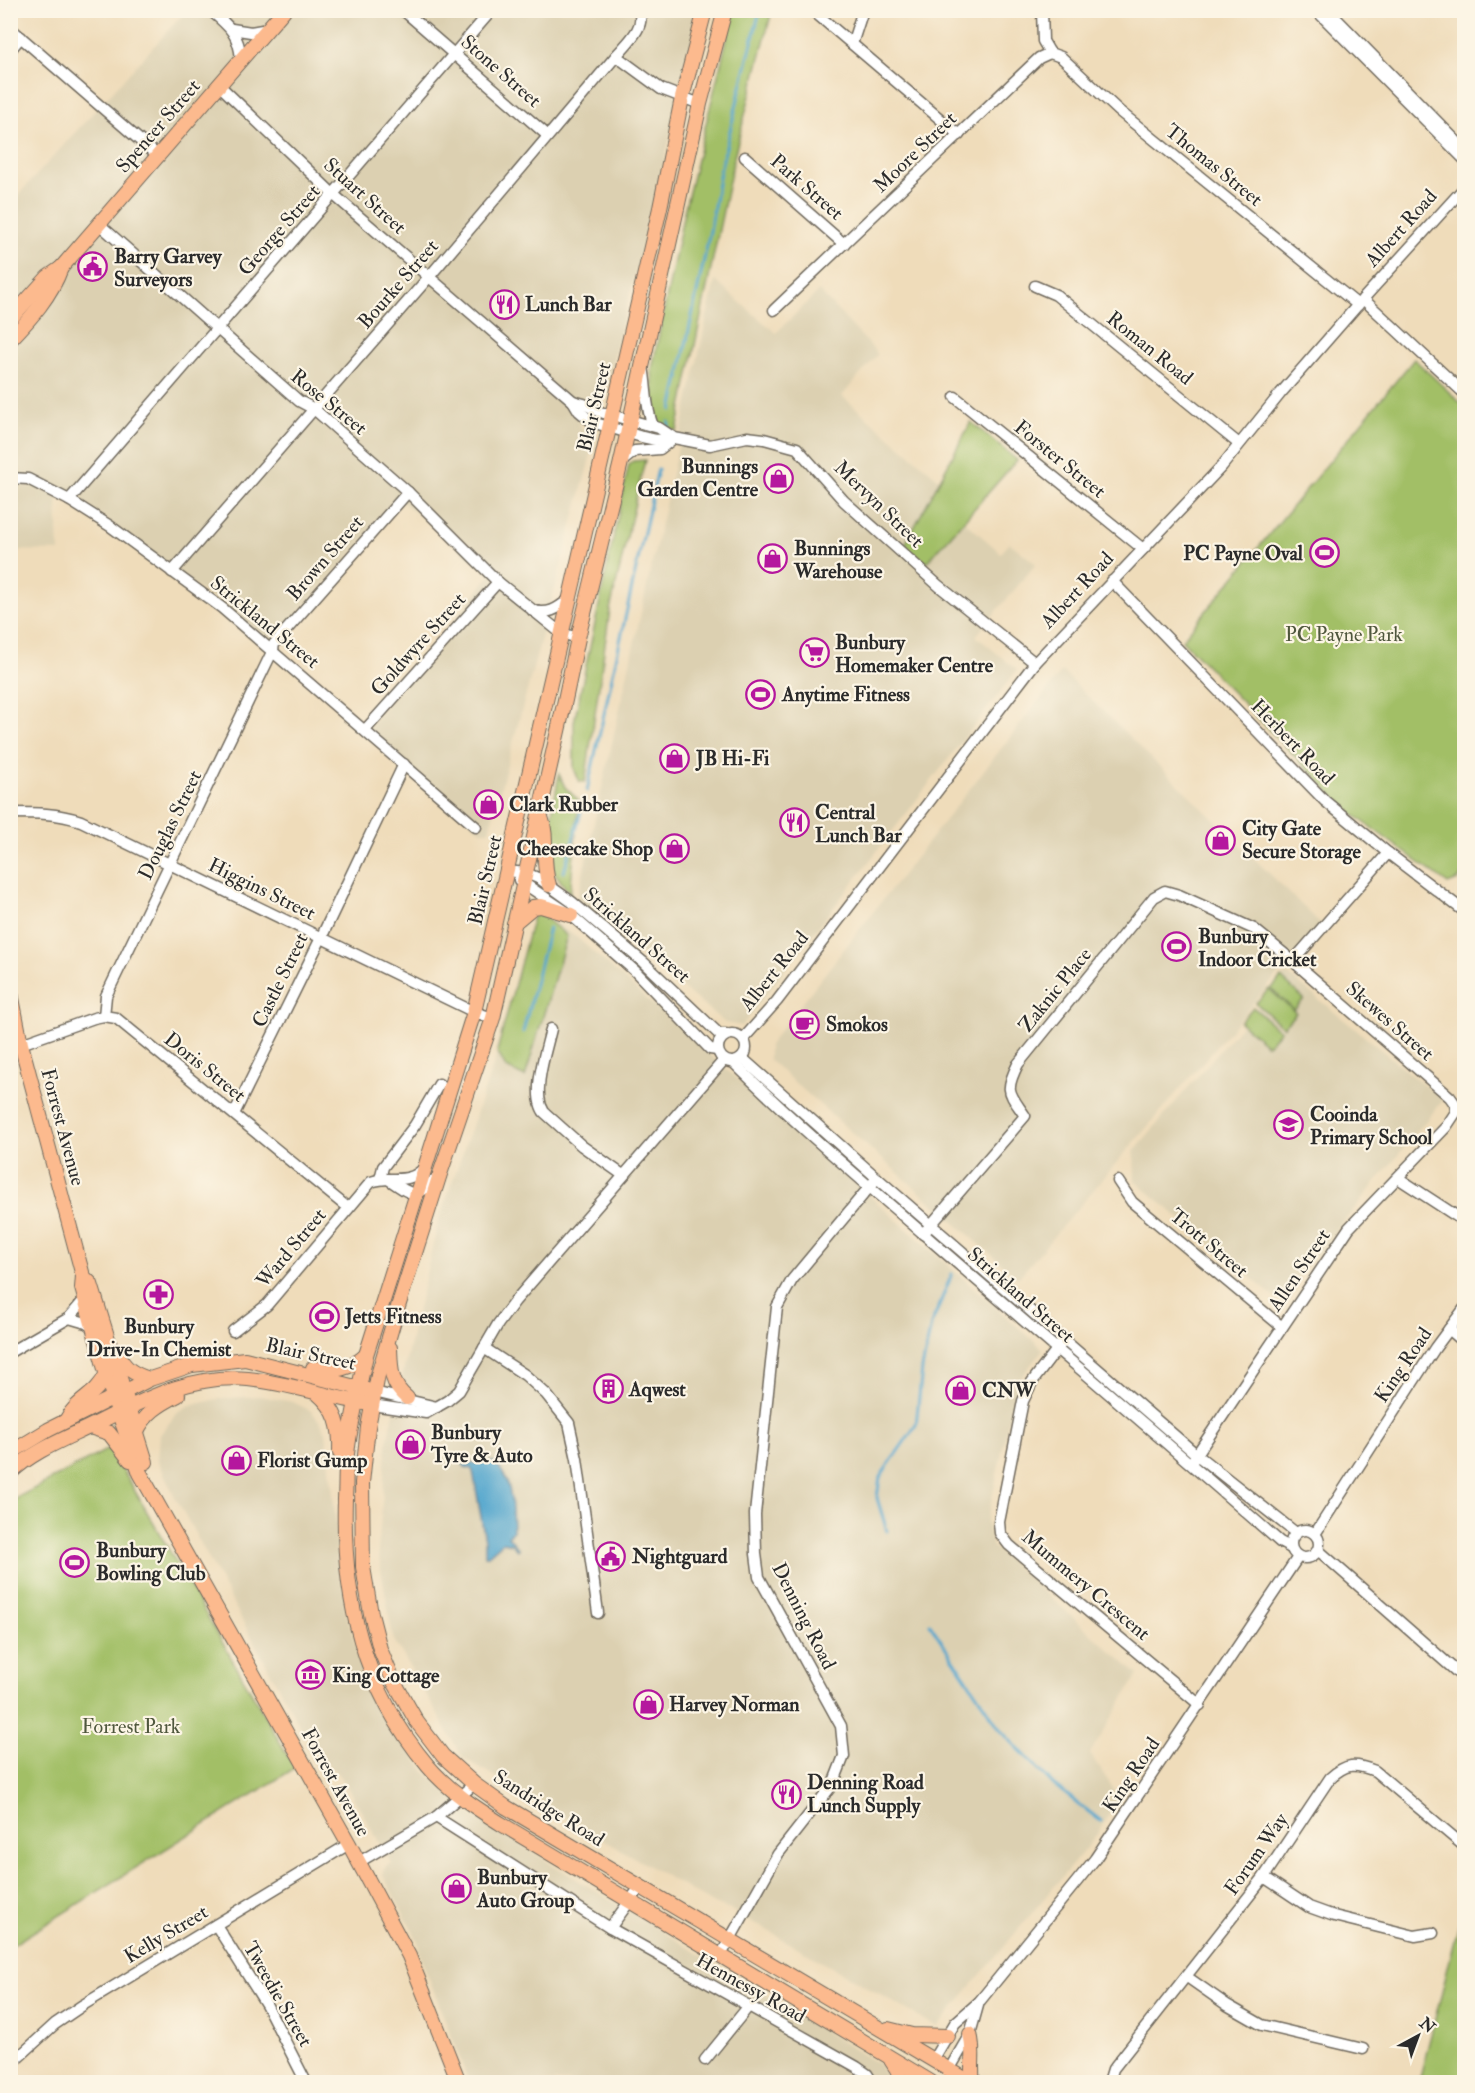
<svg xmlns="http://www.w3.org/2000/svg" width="1475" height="2093" viewBox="0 0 1475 2093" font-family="'IM FELL Double Pica',serif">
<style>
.built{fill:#dcd0b1}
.green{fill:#a2bf66;stroke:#667548;stroke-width:1.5}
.water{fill:#51a5cd;stroke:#3e687c;stroke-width:1.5}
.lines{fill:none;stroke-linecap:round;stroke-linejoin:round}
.stream{stroke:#51a5cd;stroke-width:3}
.minor-casing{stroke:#70695d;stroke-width:13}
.major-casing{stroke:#70695d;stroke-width:16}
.minor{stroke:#fff;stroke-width:10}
.major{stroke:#fcba8e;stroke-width:14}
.labels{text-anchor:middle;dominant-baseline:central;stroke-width:4.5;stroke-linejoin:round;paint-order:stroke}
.street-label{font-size:20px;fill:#2b2b2b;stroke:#fcf5e5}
.poi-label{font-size:20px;font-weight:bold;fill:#2b2b2b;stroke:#fcf5e5;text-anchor:start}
.park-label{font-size:20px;fill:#4f573d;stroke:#fcf5e5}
</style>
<rect width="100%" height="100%" fill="#fcf5e5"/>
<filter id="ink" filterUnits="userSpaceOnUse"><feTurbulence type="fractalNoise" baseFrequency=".0167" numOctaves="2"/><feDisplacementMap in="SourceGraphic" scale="12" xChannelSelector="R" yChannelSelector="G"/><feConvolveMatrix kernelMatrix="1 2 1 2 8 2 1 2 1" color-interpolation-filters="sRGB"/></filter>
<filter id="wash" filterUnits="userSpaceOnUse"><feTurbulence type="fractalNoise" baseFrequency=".008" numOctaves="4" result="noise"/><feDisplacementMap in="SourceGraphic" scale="24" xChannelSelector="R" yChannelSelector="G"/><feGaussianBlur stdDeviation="1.35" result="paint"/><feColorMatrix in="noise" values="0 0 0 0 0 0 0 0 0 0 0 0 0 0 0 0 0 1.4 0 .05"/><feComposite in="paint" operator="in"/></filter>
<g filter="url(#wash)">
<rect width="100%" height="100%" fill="#efdcba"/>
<g class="built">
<polygon points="186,11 699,11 688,68 603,399 594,399 579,425 590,435 592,451 489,831 481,831 364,734 490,575 400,500 271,643 67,490 57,502 59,551 11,550 10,204"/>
<polygon points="715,281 776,333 819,291 878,354 842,396 940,480 903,550 924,567 964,521 1001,553 1010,543 1036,564 976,636 1017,670 742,1026 725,1023 577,900"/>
<polygon points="1062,671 1321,924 1018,1278 769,1060 769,1045"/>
<polygon points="549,920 574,935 1043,1349 1023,1375 1014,1396 987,1521 993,1547 1138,1675 1090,1754 1119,1797 1096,1836 937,2027 733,1911 714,1904 463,1758 393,1638 378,1552 387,1442 438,1223 494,1063 532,924"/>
<polygon points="1286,973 1443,1100 1279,1301 1135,1181 1134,1151"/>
<polygon points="259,1396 293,1402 311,1411 320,1422 326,1432 346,1612 355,1644 372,1690 396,1733 424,1770 462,1809 878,2064 888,2079 888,2082 469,2082 420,1955 418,1941 383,1875 385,1867 391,1863 342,1778 314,1752 173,1493 158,1461 160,1435 176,1414 188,1406 218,1399"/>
</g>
<g class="green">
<polygon points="734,11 772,11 735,153 677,431 660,425 654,414 652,369 684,212"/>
<polygon points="1414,359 1464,406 1464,873 1458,880 1448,884 1346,809 1182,640"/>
<polygon points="971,422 1017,460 923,567 902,550"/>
<polygon points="645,460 610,610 585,782 579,781 574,768 574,722 629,464 633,461"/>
<polygon points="559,774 565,787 579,801 570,894 554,872 547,842"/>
<polygon points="535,909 567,936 525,1077 506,1068 497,1051"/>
<polygon points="1281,978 1304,999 1294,1010 1271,989"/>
<polygon points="1269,989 1296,1013 1283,1027 1256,1003"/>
<polygon points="1253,1007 1280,1031 1267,1045 1240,1022"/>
<polygon points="110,1448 295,1768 11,1946 11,1505 18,1497"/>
<polygon points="1464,1917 1464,2082 1419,2082 1459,1924"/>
</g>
<path class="water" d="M460,1459h3l5,5 26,-2c19,17 18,45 19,69l-5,5 11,13 -2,1 -5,-6 -9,-2 -16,14h-2v-16l-12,-69 -3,-3 -5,-1z"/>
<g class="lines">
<g class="stream">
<polyline points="672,410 710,231 720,171 760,10"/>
<polyline points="668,430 669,422"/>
<polyline points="587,791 658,469"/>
<polyline points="564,872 584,801"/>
<polyline points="523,1032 549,928"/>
<polyline points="887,1531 877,1498 880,1477 916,1425 922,1369 931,1325 952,1274"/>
<polyline points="930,1624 1002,1732 1054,1785 1101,1821"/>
</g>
</g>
</g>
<g filter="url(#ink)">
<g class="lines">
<defs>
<g id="minor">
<path d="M210,10c19,16 29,24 31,49"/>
<polyline points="403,10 547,135"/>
<polyline points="812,10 959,135"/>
<polyline points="1042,10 1043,41 1050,53"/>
<polyline points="1316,10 1464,159"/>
<polyline points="1328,10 1464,149"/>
<polyline points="10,28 158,156"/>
<polyline points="232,29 251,32 268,29"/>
<polyline points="852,44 863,10"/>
<polyline points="10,50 21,37"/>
<polyline points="1050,53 1061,57 1119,111 1358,305"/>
<polyline points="616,56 661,89 700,104"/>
<polyline points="219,85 334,195 573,401 579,411 592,422 642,437 656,440 674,438 710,445 747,437 764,439 797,448 844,501 939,586 1035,663"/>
<polyline points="745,157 844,244"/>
<polyline points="99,224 299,401 314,409 408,492 498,582 561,633 578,638"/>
<polyline points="1035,286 1056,295 1239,444"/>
<polyline points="1363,299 1464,393"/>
<polyline points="774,310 1039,58 1050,53"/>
<path d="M643,367c4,20 2,40 10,59"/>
<polyline points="955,397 1143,549"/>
<polyline points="573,401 584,404 600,412 659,428 674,438"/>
<polyline points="621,462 635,451 660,449 674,438"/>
<polyline points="10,478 28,479 69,500 110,526 222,608 476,827"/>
<polyline points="69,500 492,10"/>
<path d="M172,572l257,-295 187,-221c9,-11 32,-30 22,-46"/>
<polyline points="1112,581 1325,801 1388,853 1464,911"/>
<path d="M533,611c16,3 23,-1 35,-11"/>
<polyline points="365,730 498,582"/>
<path d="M10,813c26,0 47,0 71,8l393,191 19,6"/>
<polyline points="507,871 526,873 540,879 572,902 643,962 719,1034 726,1034"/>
<polyline points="519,880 571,915 635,971 710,1049 717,1050"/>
<polyline points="1293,961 1388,853"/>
<polyline points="104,1016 106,996 273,650 274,644 408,492"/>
<path d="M551,1029c-5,22 -20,64 -7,83l38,34 41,29"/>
<circle cx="732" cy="1048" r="14"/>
<polyline points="743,1039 777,1001 1035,663 1222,466 1280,394 1363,299 1464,188"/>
<polyline points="21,1044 94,1018 104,1016 116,1018 348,1208"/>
<polyline points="742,1058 877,1178 1197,1455 1296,1533"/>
<path d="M733,1062c61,61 128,117 193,174 117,102 237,203 354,306l11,6"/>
<polyline points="234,1114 321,938 404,764"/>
<polyline points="1398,1178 1464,1221"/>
<polyline points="380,1179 383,1167 415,1125 439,1084"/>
<path d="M388,1179c27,19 29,20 51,-4"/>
<polyline points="1118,1181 1132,1202 1282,1327"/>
<path d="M923,1234l102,-118c-16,-24 -21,-24 -7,-52l136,-167 11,-6 14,4 75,34 39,32 157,136 5,7 1,8 -10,15 -97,101 -158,235"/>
<polyline points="69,1318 86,1323 94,1328"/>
<polyline points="1449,1329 1464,1342"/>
<path d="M233,1331l34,-26 104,-123c20,-8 36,5 54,-15"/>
<polyline points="1061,1344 1032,1382 1023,1401 999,1522 1000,1533 1009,1545 1200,1705"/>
<polyline points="484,1348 525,1375 546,1394 569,1423 577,1459 598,1613"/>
<polyline points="10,1352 69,1318 85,1299"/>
<polyline points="374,1392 437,1407"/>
<polyline points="372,1405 426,1413 447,1401 459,1391 498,1324 515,1301 724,1060"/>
<circle cx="1305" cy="1544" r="14"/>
<polyline points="1315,1534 1435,1348 1464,1309"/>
<polyline points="1318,1550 1464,1678"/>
<polyline points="436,1817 610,1928 857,2067 867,2074 872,2082"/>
<polyline points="359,1862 436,1817 474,1784"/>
<polyline points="1264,1877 1309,1907 1334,1916 1415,1936 1433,1933"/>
<polyline points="216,1925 266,2004 306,2082"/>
<polyline points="610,1928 640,1887"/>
<polyline points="721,1955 778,1854 833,1784 844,1756 841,1726 759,1577 756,1554 755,1514 777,1307 792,1280 877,1178"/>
<polyline points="1187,1977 1227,2005 1262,2025 1363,2049"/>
<polyline points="705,2060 748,2007"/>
<polyline points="933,2060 955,2023 979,2002 1095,1859 1298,1557"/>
<polyline points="10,2065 55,2024 83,2005 349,1844"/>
<polyline points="949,2070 970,2034 979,2002"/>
<path d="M1109,2082l4,-13 151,-192 66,-99c16,-15 25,-15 45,-7l89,75"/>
</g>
<g id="major">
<path d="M705,10l-23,88 -22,110 -186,804 -108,343c-7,33 -15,66 -19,99 -2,15 -1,30 -2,45 -3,99 18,190 83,267 21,25 48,42 75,59l428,257"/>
<polyline points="725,10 700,104 621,462 578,638 565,700 493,1018 440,1174 397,1310 378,1375 368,1427 362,1483 363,1567 371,1614 380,1649 393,1680 417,1722 443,1756 474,1784 506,1807 970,2082"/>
<polyline points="10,319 48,277 61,268 284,10"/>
<path d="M10,340c21,-22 41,-44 51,-72"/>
<path d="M541,817c8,21 0,45 8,68"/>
<polyline points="514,923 533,907 541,906 571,915"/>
<polyline points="10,988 21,1044 83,1276 82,1288 113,1397 140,1473 349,1844 409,1956 459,2082"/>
<polyline points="83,1276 91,1284 146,1462"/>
<path d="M390,1348c1,21 0,36 17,50"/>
<path d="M118,1353c5,15 16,21 31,26"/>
<path d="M313,1368c21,4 37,2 53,-13"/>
<path d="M317,1393c20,17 24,34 23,60"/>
<path d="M67,1419c11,-21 29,-22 40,-46"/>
<polyline points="90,1427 109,1433 130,1460"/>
<path d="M136,1433c9,-20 24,-29 42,-38"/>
<polyline points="10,1453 48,1430 150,1379 192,1365 245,1359 367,1390"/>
<path d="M10,1473c23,-22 55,-34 83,-48 49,-24 99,-52 155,-46 40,4 77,17 116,24"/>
<polyline points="888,2029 912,2035 948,2036"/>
<path d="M970,2034c5,18 0,31 3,48"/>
<polyline points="891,2060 898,2071 899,2082"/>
</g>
</defs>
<use href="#minor" class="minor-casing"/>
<use href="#major" class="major-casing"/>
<use href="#minor" class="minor"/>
<use href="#major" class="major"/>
</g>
</g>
<defs>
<symbol id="civic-ring" viewBox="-11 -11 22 22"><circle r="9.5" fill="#fcf5e5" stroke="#b5179e" stroke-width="1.5"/><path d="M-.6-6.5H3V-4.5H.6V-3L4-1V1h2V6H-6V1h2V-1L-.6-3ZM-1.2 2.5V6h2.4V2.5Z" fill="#b5179e"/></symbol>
<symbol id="restaurant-ring" viewBox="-11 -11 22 22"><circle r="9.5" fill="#fcf5e5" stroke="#b5179e" stroke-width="1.5"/><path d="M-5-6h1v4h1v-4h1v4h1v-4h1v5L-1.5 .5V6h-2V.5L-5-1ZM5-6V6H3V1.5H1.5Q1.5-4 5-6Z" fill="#b5179e"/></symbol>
<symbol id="shop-ring" viewBox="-11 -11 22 22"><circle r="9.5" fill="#fcf5e5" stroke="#b5179e" stroke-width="1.5"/><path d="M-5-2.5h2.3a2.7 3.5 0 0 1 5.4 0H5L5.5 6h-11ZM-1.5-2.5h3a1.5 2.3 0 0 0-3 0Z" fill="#b5179e"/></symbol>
<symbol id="stadium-ring" viewBox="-11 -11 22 22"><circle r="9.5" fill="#fcf5e5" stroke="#b5179e" stroke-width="1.5"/><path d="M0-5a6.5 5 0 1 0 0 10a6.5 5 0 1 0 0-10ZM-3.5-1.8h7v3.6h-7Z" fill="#b5179e"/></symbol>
<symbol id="supermarket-ring" viewBox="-11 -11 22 22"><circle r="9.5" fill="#fcf5e5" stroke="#b5179e" stroke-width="1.5"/><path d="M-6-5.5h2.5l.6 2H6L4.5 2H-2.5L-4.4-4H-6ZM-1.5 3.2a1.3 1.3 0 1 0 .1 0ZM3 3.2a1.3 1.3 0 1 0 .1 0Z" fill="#b5179e"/></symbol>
<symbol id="cafe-ring" viewBox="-11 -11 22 22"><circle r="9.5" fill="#fcf5e5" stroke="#b5179e" stroke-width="1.5"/><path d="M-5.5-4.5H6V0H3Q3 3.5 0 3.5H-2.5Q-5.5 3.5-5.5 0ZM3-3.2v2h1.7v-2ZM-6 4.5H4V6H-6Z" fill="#b5179e"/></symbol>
<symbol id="school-ring" viewBox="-11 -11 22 22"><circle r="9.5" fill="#fcf5e5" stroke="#b5179e" stroke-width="1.5"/><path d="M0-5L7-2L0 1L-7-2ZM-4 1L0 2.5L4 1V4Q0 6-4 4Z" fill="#b5179e"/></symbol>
<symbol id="pharmacy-ring" viewBox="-11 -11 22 22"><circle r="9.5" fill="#fcf5e5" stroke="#b5179e" stroke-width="1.5"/><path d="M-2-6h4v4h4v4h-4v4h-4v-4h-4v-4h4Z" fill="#b5179e"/></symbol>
<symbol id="building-ring" viewBox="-11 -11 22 22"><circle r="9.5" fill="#fcf5e5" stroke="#b5179e" stroke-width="1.5"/><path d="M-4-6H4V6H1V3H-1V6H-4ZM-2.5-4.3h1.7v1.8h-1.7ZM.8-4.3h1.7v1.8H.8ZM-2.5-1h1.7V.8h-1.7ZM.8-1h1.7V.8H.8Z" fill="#b5179e"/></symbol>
<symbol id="museum-ring" viewBox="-11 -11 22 22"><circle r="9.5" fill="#fcf5e5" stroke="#b5179e" stroke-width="1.5"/><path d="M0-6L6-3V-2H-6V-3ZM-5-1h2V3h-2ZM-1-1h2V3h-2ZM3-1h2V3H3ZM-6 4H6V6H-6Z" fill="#b5179e"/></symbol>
</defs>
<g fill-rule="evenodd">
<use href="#civic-ring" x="76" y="250" width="33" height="33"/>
<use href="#restaurant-ring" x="488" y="288" width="33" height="33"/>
<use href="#shop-ring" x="762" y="462" width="33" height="33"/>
<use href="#stadium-ring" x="1308" y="536" width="33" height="33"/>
<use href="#shop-ring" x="756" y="542" width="33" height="33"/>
<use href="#supermarket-ring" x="798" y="636" width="33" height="33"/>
<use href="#stadium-ring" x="744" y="678" width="33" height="33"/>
<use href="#shop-ring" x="658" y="742" width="33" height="33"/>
<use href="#shop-ring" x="472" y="788" width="33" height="33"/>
<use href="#restaurant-ring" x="778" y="806" width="33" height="33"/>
<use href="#shop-ring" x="1204" y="824" width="33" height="33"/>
<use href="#shop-ring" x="658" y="832" width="33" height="33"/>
<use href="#stadium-ring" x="1160" y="930" width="33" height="33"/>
<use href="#cafe-ring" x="788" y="1008" width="33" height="33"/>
<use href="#school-ring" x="1272" y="1108" width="33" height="33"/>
<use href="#pharmacy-ring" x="142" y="1278" width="33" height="33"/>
<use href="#stadium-ring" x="308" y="1300" width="33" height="33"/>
<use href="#building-ring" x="592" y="1372" width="33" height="33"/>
<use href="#shop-ring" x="944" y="1374" width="33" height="33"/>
<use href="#shop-ring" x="394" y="1428" width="33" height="33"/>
<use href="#shop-ring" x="220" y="1444" width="33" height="33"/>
<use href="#civic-ring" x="594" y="1540" width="33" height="33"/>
<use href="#stadium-ring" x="58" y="1546" width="33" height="33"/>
<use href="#museum-ring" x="294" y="1658" width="33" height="33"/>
<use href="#shop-ring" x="632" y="1688" width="33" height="33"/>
<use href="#restaurant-ring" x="770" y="1778" width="33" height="33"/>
<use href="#shop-ring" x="440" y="1872" width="33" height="33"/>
</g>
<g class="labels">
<g class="street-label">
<text transform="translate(501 71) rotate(41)">Stone Street</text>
<text transform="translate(158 126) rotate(-49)">Spencer Street</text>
<text transform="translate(915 152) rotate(-44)">Moore Street</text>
<text transform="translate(1214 165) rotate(39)">Thomas Street</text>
<text transform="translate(807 187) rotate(41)">Park Street</text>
<text transform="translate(365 196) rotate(42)">Stuart Street</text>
<text transform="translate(1401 228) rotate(-48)">Albert Road</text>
<text transform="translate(279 230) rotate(-49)">George Street</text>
<text transform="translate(398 284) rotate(-49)">Bourke Street</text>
<text transform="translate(1150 348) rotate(39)">Roman Road</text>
<text transform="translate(329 402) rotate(39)">Rose Street</text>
<text transform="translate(594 407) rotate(-77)">Blair Street</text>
<text transform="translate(1060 459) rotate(39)">Forster Street</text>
<text transform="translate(879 504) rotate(44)">Mervyn Street</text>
<text transform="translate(325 558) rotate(-49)">Brown Street</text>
<text transform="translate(1077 590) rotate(-47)">Albert Road</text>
<text transform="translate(265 622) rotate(39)">Strickland Street</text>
<text transform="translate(418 644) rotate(-48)">Goldwyre Street</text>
<text transform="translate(1293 742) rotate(46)">Herbert Road</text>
<text transform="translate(170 825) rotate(-64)">Douglas Street</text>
<text transform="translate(485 880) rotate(-77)">Blair Street</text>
<text transform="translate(262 889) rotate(26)">Higgins Street</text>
<text transform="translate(637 935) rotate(41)">Strickland Street</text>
<text transform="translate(774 971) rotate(-51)">Albert Road</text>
<text transform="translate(280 980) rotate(-64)">Castle Street</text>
<text transform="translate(1055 990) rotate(-51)">Zaknic Place</text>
<text transform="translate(1390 1021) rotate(41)">Skewes Street</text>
<text transform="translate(205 1067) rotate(39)">Doris Street</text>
<text transform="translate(63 1127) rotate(75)">Forrest Avenue</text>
<text transform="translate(1209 1243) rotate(40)">Trott Street</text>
<text transform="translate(291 1248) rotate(-50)">Ward Street</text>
<text transform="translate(1299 1270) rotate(-56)">Allen Street</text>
<text transform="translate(1021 1295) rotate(41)">Strickland Street</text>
<text transform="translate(311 1354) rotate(12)">Blair Street</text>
<text transform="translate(1403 1365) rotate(-56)">King Road</text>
<text transform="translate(1086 1585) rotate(40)">Mummery Crescent</text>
<text transform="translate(804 1616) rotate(63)">Denning Road</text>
<text transform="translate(1131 1775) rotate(-56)">King Road</text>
<text transform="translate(336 1782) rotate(61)">Forrest Avenue</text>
<text transform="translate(549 1808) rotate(32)">Sandridge Road</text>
<text transform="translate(1256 1854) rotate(-55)">Forum Way</text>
<text transform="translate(166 1934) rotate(-31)">Kelly Street</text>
<text transform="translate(751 1988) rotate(29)">Hennessy Road</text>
<text transform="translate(278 1994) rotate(60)">Tweedie Street</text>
</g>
<g class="poi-label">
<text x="114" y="256">Barry Garvey<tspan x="114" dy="23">Surveyors</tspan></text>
<text x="525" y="304">Lunch Bar</text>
<text x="758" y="466" text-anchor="end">Bunnings<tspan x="758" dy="23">Garden Centre</tspan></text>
<text x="794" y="548">Bunnings<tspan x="794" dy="23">Warehouse</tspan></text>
<text x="1303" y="553" text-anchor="end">PC Payne Oval</text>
<text x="835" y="642">Bunbury<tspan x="835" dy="23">Homemaker Centre</tspan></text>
<text x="782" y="694">Anytime Fitness</text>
<text x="696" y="758">JB Hi-Fi</text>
<text x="509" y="804">Clark Rubber</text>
<text x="815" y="812">Central<tspan x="815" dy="23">Lunch Bar</tspan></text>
<text x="1242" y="828">City Gate<tspan x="1242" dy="23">Secure Storage</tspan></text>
<text x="653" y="848" text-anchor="end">Cheesecake Shop</text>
<text x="1198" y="936">Bunbury<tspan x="1198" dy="23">Indoor Cricket</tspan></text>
<text x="826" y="1024">Smokos</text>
<text x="1310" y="1114">Cooinda<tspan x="1310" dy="23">Primary School</tspan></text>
<text x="345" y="1316">Jetts Fitness</text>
<text x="159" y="1326" text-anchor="middle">Bunbury<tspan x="159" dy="23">Drive-In Chemist</tspan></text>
<text x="629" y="1389">Aqwest</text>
<text x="982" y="1390">CNW</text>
<text x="431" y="1432">Bunbury<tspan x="431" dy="23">Tyre &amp; Auto</tspan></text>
<text x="257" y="1460">Florist Gump</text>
<text x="96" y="1550">Bunbury<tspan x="96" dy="23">Bowling Club</tspan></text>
<text x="632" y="1556">Nightguard</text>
<text x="332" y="1675">King Cottage</text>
<text x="669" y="1704">Harvey Norman</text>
<text x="807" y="1782">Denning Road<tspan x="807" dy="23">Lunch Supply</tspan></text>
<text x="477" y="1877">Bunbury<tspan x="477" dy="23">Auto Group</tspan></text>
</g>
<g class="park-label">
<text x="1344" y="634">PC Payne Park</text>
<text x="131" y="1726">Forrest Park</text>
</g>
</g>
<rect width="1475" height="2093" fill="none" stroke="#fcf5e5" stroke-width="36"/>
<g transform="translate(1418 2036) rotate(41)" stroke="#fcf5e5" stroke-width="4.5" paint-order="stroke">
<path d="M0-4.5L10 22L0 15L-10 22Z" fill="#2b2b2b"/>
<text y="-9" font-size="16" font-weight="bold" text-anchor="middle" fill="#2b2b2b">N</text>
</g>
</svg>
